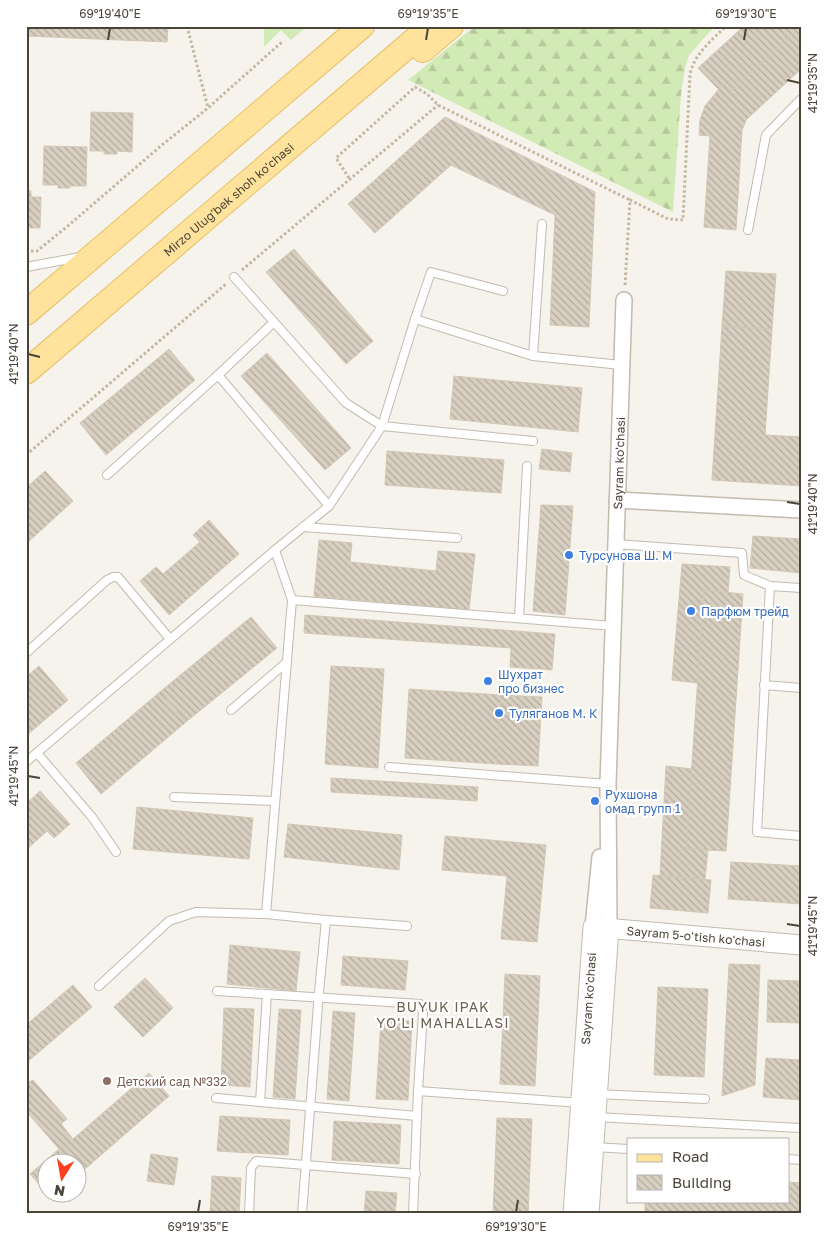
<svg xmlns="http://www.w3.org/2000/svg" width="827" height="1240" viewBox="0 0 827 1240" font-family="'Golos Text',sans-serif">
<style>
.grass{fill:#d2eab5}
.forest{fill:url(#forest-firs)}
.building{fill:url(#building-back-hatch);stroke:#d3c7b4}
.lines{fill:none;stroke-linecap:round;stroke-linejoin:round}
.service-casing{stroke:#c2bbae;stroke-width:10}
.minor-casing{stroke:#c2bbae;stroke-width:18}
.tertiary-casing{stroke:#c2bbae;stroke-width:21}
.primary-casing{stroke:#e6c16a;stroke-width:26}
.path{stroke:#c4b79f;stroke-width:3;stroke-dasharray:2.5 2.5;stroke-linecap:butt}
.service{stroke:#fff;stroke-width:8}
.minor{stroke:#fff;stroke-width:15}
.tertiary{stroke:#fff;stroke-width:19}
.primary{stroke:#ffe39c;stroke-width:24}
.ticks{fill:none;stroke:#4b4439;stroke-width:2}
.shop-dot{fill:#3f7fe0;stroke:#fff;stroke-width:2}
.education-dot{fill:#8d6e63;stroke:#fff;stroke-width:2}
.labels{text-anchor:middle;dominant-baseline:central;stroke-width:4.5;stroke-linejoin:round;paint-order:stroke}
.street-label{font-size:12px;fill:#4b4439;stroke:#fff}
.shop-label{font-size:12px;fill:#366cbe;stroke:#fff;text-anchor:start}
.education-label{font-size:12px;fill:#785e54;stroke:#fff;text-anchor:start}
.neighbourhood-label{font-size:14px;letter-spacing:1px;fill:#6e6250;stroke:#fff}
.neatline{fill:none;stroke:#4b4439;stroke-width:2}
.ticks-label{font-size:12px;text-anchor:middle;fill:#4b4439}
</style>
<defs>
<pattern id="forest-firs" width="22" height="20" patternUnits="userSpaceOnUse" patternTransform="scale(1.25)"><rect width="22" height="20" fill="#d2eab5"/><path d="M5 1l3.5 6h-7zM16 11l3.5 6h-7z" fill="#b6ca9c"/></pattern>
<pattern id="building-back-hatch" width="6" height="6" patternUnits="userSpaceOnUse" patternTransform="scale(1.25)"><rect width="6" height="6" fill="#d8cfc1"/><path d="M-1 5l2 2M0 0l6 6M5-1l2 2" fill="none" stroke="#b1aa9e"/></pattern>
</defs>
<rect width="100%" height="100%" fill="#f6f3ec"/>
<polygon class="grass" points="264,26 307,26 291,40 281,30 264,47"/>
<polygon class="forest" points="475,26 715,26 689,55 685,68 681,94 673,212 408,80"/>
<g class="building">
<polygon points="26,26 168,26 167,42 26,36"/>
<polygon points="744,26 801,26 731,91 723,84 718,89 698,68"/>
<polygon points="801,26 801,69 746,120 742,130 736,230 704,227 710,136 699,135 700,120 705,106 723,84 731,91"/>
<polygon points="91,112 133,113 132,152 117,151 117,154 104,154 104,151 90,151"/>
<polygon points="445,117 595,192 589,327 550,325 555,215 451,165 375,233 348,204"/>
<polygon points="44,146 87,147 86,186 70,186 70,188 58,188 58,185 43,185"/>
<polygon points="26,191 31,191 31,197 41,197 40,228 26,228"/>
<polygon points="294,249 373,341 346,364 266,272"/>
<polygon points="726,271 776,274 772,329 722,326"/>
<polygon points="722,326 772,329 765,435 801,437 801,486 712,480"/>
<polygon points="169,349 195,380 106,455 80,423"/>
<polygon points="267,353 351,448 325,470 241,376"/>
<polygon points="454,376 582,388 578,432 450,419"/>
<polygon points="542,449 572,453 570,472 539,469"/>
<polygon points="387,451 504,460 501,493 385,485"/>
<polygon points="45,471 73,501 26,544 26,488"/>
<polygon points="541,505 573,506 565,615 533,611"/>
<polygon points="209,520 239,554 169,615 140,581 156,567 163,574 200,542 193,535"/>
<polygon points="753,536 801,539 801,573 750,568"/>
<polygon points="319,540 352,543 350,562 436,571 438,551 475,554 469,610 314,596"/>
<polygon points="682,564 730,567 728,593 704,590 698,683 672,680"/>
<polygon points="704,590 743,594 726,851 686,849"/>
<polygon points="305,615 555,634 552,670 510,667 511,648 304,633"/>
<polygon points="251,617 277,648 186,722 161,691"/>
<polygon points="39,666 68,700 26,736 26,690 29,688 26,685 26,677"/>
<polygon points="331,666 384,669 378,768 325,764"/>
<polygon points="409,689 501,695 497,764 405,758"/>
<polygon points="161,691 186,722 101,794 76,763"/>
<polygon points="501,695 542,697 538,766 497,764"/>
<polygon points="666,766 692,769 686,849 708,850 705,879 660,875"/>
<polygon points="331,778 478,787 477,801 331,792"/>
<polygon points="40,791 70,824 54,838 47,831 26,850 26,804"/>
<polygon points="137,807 253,818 249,859 133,849"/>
<polygon points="288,824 402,835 399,870 284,857"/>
<polygon points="445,836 546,845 537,942 501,939 507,876 442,870"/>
<polygon points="731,862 801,866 801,904 728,899"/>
<polygon points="653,875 711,880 708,913 650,908"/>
<polygon points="230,945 300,952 296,991 227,984"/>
<polygon points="343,956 408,961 405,990 341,985"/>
<polygon points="729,964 760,965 755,1085 722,1096"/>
<polygon points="505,974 540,976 535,1086 500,1084"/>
<polygon points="145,978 173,1008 143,1037 114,1007"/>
<polygon points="768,980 801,981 801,1023 767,1022"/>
<polygon points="73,985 92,1007 26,1063 26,1025"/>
<polygon points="658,987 708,989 704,1077 654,1075"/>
<polygon points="224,1008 254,1009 250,1087 221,1085"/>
<polygon points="279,1009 301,1010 295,1099 273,1097"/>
<polygon points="333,1011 355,1013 349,1101 327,1099"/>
<polygon points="381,1019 412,1021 408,1100 376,1099"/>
<polygon points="766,1058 801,1060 801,1100 763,1097"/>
<polygon points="149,1073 169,1096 78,1175 78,1162 48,1162 48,1192 57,1192 51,1198 30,1174 59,1149 26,1111 26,1084 33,1080 67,1119 61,1124 73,1139"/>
<polygon points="220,1116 290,1120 288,1155 217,1151"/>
<polygon points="497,1118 532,1119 528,1214 493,1214"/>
<polygon points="334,1121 401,1125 399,1164 332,1160"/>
<polygon points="151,1154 178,1158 174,1185 147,1181"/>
<polygon points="212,1176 241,1178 239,1214 210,1214"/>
<polygon points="788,1182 801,1183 801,1214 772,1214 773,1201 788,1201"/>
<polygon points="366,1191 397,1193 395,1214 364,1214"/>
<polygon points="645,1201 693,1201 692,1214 645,1214"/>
<polygon points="693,1201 773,1201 772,1214 692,1214"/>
</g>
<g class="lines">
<defs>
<g id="service">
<polyline points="748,230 766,135 801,99"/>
<polyline points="26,267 80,257"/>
<polyline points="234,277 346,403 382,426 533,441"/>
<polyline points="415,319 431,272 503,291"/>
<polyline points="533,356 542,224"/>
<polyline points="218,375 274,322"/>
<polyline points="107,475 218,375 329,506"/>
<polyline points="303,527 457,538"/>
<polyline points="616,544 742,553 744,575 770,586 801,588"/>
<polyline points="770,586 757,832 801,836"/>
<polyline points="292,600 613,626"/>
<polyline points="519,618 527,466"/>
<polyline points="26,653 107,580 113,577 118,577 170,639"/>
<polyline points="764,685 801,688"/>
<polyline points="231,710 287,662"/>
<polyline points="37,753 92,817 116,852"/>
<polyline points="26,762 275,550"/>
<polyline points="389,767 608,784"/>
<polyline points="174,797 275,801"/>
<polyline points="326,920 407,926"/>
<polyline points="99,986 169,921 196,912 266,914"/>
<polyline points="217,991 420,1004 423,1013 418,1091"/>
<polyline points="597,1094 705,1099"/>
<polyline points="216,1098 417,1116"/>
<polyline points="260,1102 267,994"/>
<polyline points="596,1117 801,1128"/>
<polyline points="594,1147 628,1149"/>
<polyline points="788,1159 801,1160"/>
<polyline points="249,1214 251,1168 256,1161 416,1174"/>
<polyline points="302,1214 319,992 326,920 266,914 292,600 275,550 329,506 382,426 415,319 533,356 621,365"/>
<polyline points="413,1214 418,1091 581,1103"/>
</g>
<g id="minor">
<polyline points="617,500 801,510"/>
<polyline points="593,927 600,857"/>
<path id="s1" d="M609,928l-1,-144 16,-484"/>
</g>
<g id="tertiary">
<path id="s2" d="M573,1214l20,-287 208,18"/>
<polyline points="589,1214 609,928"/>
</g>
<g id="primary">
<polyline points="423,50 451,26"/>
<polyline points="26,313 362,26"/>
<path id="s3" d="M26,372l405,-346"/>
</g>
</defs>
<use href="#service" class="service-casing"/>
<use href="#minor" class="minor-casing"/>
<use href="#tertiary" class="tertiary-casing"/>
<use href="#primary" class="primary-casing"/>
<g class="path">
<polyline points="187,26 208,108"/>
<polyline points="349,178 336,158 415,87 427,94 438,105 630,200"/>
<polyline points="26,251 37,251 69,225 162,145 208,108 282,42"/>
<polyline points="242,270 438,105"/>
<path d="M625,285l5,-85 38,19 15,1 7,-146c5,-21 21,-33 36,-48"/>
<polyline points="26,455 226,284"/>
</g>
<use href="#service" class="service"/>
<use href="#minor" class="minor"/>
<use href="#tertiary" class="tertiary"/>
<use href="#primary" class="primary"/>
</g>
<path class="ticks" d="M108,40l2,-12M426,40l2,-12M744,40l2,-12M787,80l13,3M28,354l12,3M787,502l13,2M28,776l12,2M787,924l13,2M198,1212l2,-12M516,1212l2,-12"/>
<g class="shop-dot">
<circle cx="569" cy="555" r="5"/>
<circle cx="691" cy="611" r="5"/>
<circle cx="488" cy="681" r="5"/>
<circle cx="499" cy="713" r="5"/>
<circle cx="595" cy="801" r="5"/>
</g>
<circle class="education-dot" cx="107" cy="1081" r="5"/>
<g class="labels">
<g class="street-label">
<text stroke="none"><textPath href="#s3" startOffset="266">Mirzo Ulug'bek shoh ko'chasi</textPath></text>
<text stroke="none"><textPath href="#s1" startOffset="465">Sayram ko'chasi</textPath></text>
<text stroke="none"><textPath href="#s2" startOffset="391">Sayram 5-o'tish ko'chasi</textPath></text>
<text stroke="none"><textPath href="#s2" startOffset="216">Sayram ko'chasi</textPath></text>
</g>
<g class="shop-label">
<text x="579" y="555">Турсунова Ш. М</text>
<text x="701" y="611">Парфюм трейд</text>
<text x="498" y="674">Шухрат<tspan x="498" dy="14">про бизнес</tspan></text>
<text x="509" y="713">Туляганов М. К</text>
<text x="605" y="794">Рухшона<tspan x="605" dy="14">омад групп 1</tspan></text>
</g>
<g class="education-label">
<text x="117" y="1081">Детский сад №332</text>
</g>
<g class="neighbourhood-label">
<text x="443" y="1006">BUYUK IPAK<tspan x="443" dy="16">YO'LI MAHALLASI</tspan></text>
</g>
</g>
<rect width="827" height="1240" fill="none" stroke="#ffffff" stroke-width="55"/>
<rect x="627" y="1138" width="162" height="65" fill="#ffffff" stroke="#b7b4b0"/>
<rect x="637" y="1154" width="25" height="8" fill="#ffe39c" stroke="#b7b4b0"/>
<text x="672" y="1162" font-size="15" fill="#4b4439">Road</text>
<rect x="637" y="1175" width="25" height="15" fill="url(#building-back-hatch)" stroke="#b7b4b0"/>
<text x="672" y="1188" font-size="15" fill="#4b4439">Building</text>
<g transform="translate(62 1178) rotate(191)"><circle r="24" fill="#ffffff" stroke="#b7b4b0"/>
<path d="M0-4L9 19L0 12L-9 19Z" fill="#fc3f1d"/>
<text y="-8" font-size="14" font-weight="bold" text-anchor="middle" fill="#4b4439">N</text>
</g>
<rect x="28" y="28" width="772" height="1184" class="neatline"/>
<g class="ticks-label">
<text x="110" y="18">69°19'40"E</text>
<text x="428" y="18">69°19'35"E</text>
<text x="746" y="18">69°19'30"E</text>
<text transform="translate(813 83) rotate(-90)" y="4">41°19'35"N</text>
<text transform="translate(14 354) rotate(-90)" y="4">41°19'40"N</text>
<text transform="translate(813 504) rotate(-90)" y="4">41°19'40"N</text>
<text transform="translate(14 776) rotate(-90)" y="4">41°19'45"N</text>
<text transform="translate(813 926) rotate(-90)" y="4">41°19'45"N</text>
<text x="198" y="1231">69°19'35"E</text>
<text x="516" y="1231">69°19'30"E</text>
</g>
</svg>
